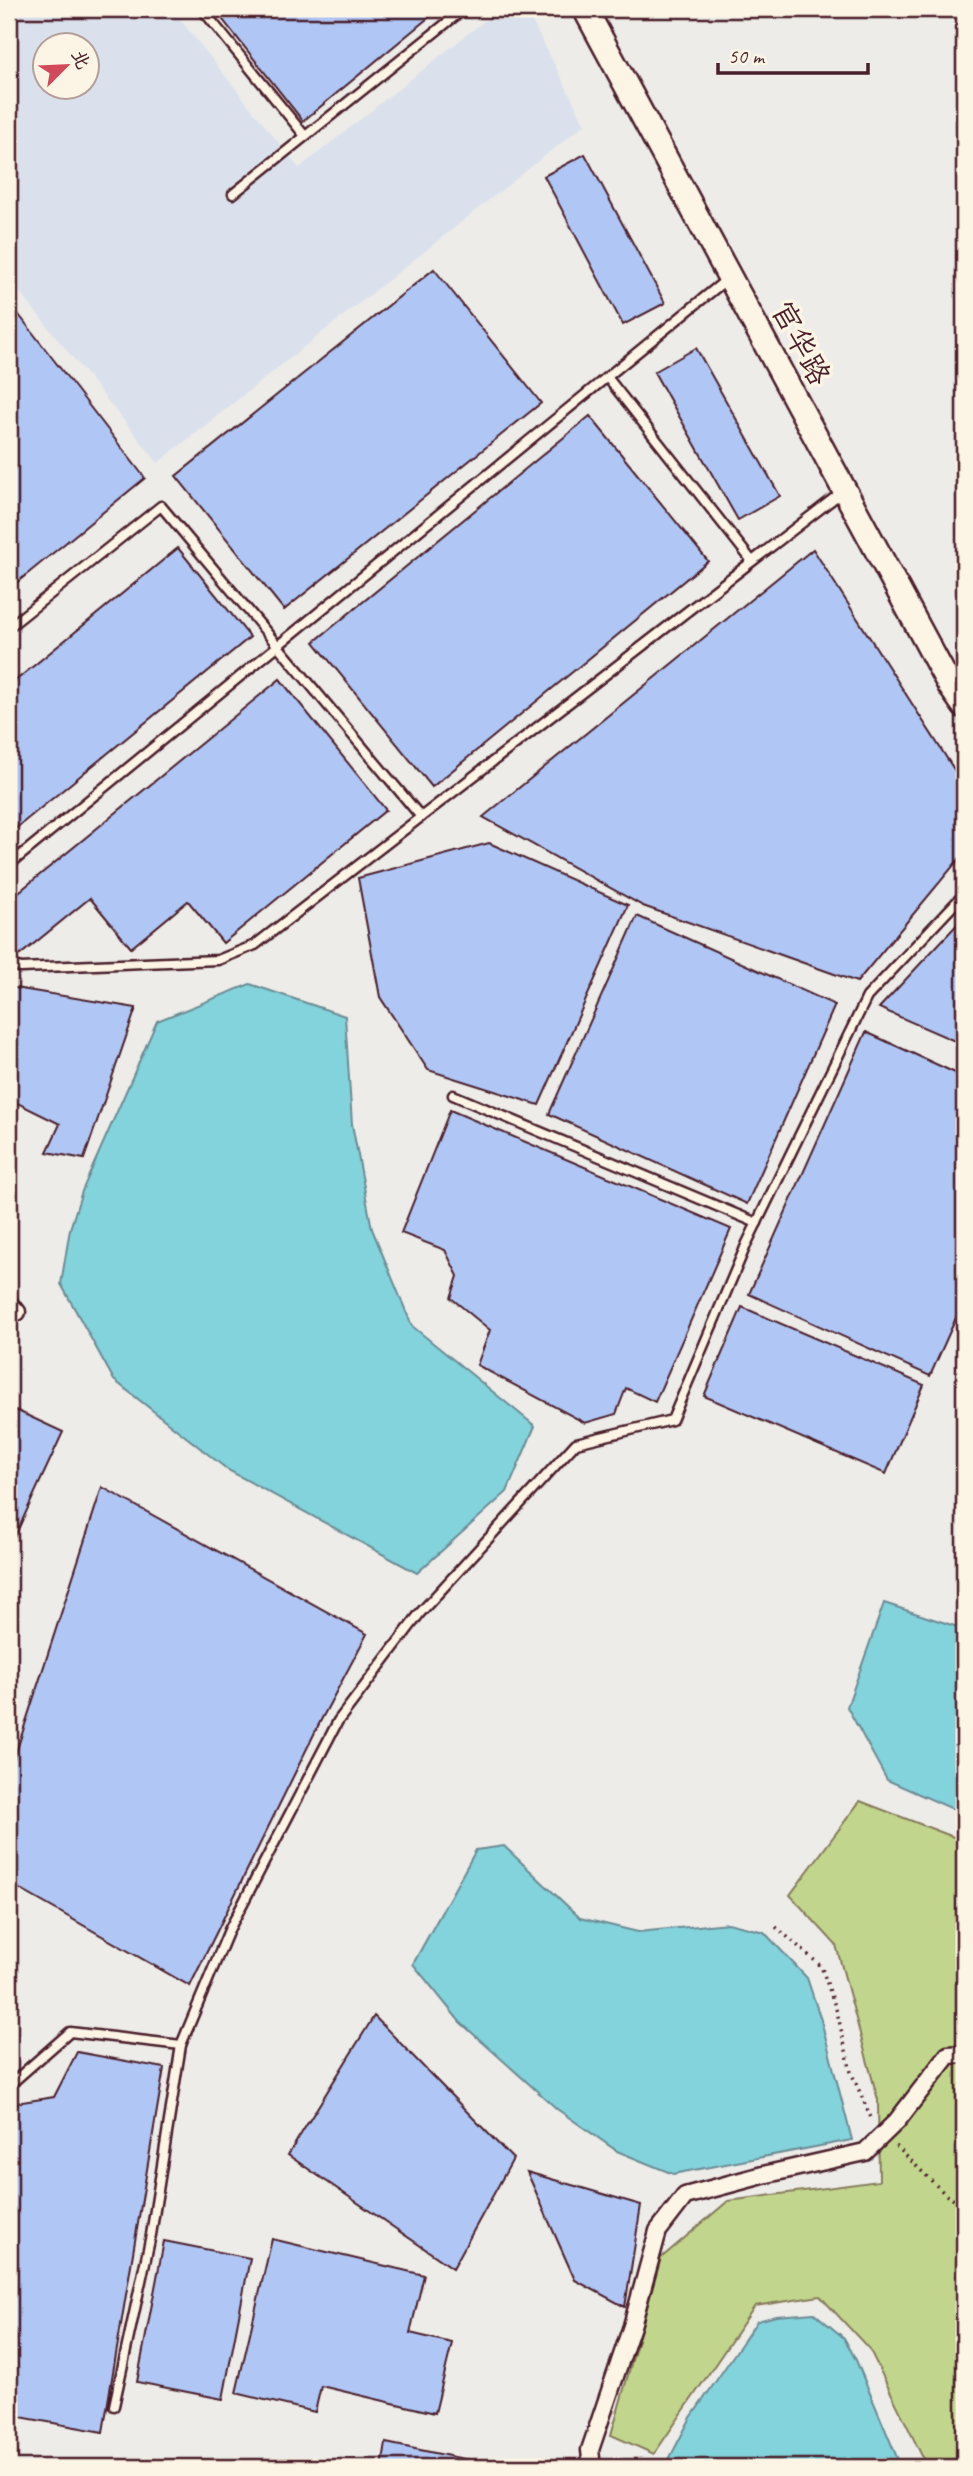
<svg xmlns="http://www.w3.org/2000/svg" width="973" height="2476" viewBox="0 0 973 2476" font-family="Caveat,'LXGW WenKai TC',sans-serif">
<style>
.built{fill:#dbe1ec;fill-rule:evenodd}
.green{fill:#c1d68c;stroke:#867a5c;stroke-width:2}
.water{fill:#82d3db;stroke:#6c8b95;stroke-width:2}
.building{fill:#b0c7f6;stroke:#4a1f2b;stroke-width:2}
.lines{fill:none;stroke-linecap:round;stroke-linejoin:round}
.lane-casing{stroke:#4a1f2b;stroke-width:13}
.street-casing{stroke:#4a1f2b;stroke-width:21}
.secondary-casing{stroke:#4a1f2b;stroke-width:28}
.path{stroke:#4a1f2b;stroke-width:3.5;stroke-dasharray:2 5;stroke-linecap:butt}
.lane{stroke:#fcf5e5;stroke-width:8}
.street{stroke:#fcf5e5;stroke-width:16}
.secondary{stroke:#fcf5e5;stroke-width:23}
.labels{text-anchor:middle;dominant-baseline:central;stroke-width:7;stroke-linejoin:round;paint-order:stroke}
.street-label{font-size:30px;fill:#4a1f2b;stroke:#fcf5e5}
</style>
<rect width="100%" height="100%" fill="#edece8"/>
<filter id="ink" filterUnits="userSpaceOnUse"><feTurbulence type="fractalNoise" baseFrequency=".0143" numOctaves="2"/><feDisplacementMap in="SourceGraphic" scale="14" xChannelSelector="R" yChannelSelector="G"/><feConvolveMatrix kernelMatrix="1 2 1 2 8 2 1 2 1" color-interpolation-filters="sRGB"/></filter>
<g filter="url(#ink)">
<path class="built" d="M9,9h163l127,159 200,-159h27l59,115 -427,339 -149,-184zM46,46h42v42h-42z"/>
<polygon class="green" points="860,1801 964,1841 964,2467 931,2467 922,2456 870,2350 820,2296 755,2306 654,2454 611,2435 661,2258 728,2201 879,2181 878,2100 836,1945 790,1895"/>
<g class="water">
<polygon points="250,984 345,1016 352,1124 372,1229 412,1326 535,1426 507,1492 417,1573 228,1470 114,1380 61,1284 70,1229 82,1191 157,1021"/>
<polygon points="884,1603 964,1629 964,1814 887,1780 847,1707"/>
<polygon points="504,1846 580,1918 638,1932 728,1923 764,1932 807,1978 821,2020 852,2140 673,2174 617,2151 557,2109 460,2022 413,1964 476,1850"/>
<polygon points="814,2313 844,2338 856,2360 901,2467 665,2467 690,2419 757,2321 776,2316"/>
</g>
<g class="building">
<polygon points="218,9 439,9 303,121 216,11"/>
<polygon points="585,154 665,303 623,325 544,176"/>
<polygon points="434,269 541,403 284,610 176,476"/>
<polygon points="9,302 145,478 9,589"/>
<polygon points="696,348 780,496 738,520 654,372"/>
<polygon points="590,416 708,561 432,787 314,642"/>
<polygon points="178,548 250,637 9,834 9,686"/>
<polygon points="813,549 964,785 964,853 857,982 643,906 483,817"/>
<polygon points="280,679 386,810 223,943 188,901 131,948 90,898 20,955 9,941 9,900"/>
<polygon points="489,843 628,905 539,1105 428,1070 380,997 358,878"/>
<polygon points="637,916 835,1005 747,1204 549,1114"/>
<polygon points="964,917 964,1045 879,1008"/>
<polygon points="9,987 136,1008 84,1159 47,1152 60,1124 9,1099"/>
<polygon points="866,1032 964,1077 964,1300 930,1376 749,1294"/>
<polygon points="450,1110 731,1229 655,1402 626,1388 616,1414 585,1423 477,1365 490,1330 451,1298 458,1276 445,1250 401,1233"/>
<polygon points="742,1307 924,1385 886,1474 704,1396"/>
<polygon points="9,1407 63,1432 9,1549"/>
<polygon points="102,1487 367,1634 320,1722 190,1986 9,1883 9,1774"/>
<polygon points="374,2016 513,2159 453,2268 288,2155"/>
<polygon points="77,2052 164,2068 103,2432 9,2415 9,2104 54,2097"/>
<polygon points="527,2172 641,2205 625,2307 575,2280"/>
<polygon points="272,2239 424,2275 410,2333 452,2343 435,2413 321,2386 315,2412 236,2393"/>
<polygon points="164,2241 250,2258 223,2399 137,2382"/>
<polygon points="386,2443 498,2466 499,2467 382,2467"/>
</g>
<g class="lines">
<defs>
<g id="lane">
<polyline points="202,9 305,136"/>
<polyline points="233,194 464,9"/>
<polyline points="607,377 752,561"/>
<polyline points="9,627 161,506 421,817"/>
<polyline points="9,865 727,279"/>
<polyline points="9,964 21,968 218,960 255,945 842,492"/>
<polyline points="453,1095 757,1223"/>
<polyline points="9,2082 13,2082 70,2032 181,2045 229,1930 338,1721 420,1613 576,1443 672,1420 747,1243 867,997 964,894"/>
<polyline points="114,2406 151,2235 181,2045"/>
</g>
<g id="street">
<polyline points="9,1304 17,1312"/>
<polyline points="592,2467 590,2450 632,2326 658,2231 685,2196 763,2175 865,2152 897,2121 948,2055 964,2054"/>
</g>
<polyline id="secondary" points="585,9 950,686 964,706"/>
</defs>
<use href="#lane" class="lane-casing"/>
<use href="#street" class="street-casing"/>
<use href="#secondary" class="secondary-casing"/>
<g class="path">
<polyline points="776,1927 821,1966 837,2012 851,2072 872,2120"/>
<polyline points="896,2146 946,2195 964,2206"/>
</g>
<use href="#lane" class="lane"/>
<use href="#street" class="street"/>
<use href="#secondary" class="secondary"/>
</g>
</g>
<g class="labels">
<g class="street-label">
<text transform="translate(801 343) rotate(62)">官华路</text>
</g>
</g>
<rect width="973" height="2476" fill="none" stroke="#fcf5e5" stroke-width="35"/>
<rect x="18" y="18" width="938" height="2441" fill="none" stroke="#4a1f2b" stroke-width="2.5" filter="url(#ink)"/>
<g transform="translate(66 66) rotate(66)"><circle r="33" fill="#fcf5e5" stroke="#b59f9b" stroke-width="2"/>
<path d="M0-5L12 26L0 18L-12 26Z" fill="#d1495b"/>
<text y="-10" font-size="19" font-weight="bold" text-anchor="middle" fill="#4a1f2b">北</text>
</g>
<path d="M718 63v10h150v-10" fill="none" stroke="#4a1f2b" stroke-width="3.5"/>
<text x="728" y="63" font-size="21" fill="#4a1f2b" stroke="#fcf5e5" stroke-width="5" paint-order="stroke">50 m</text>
</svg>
